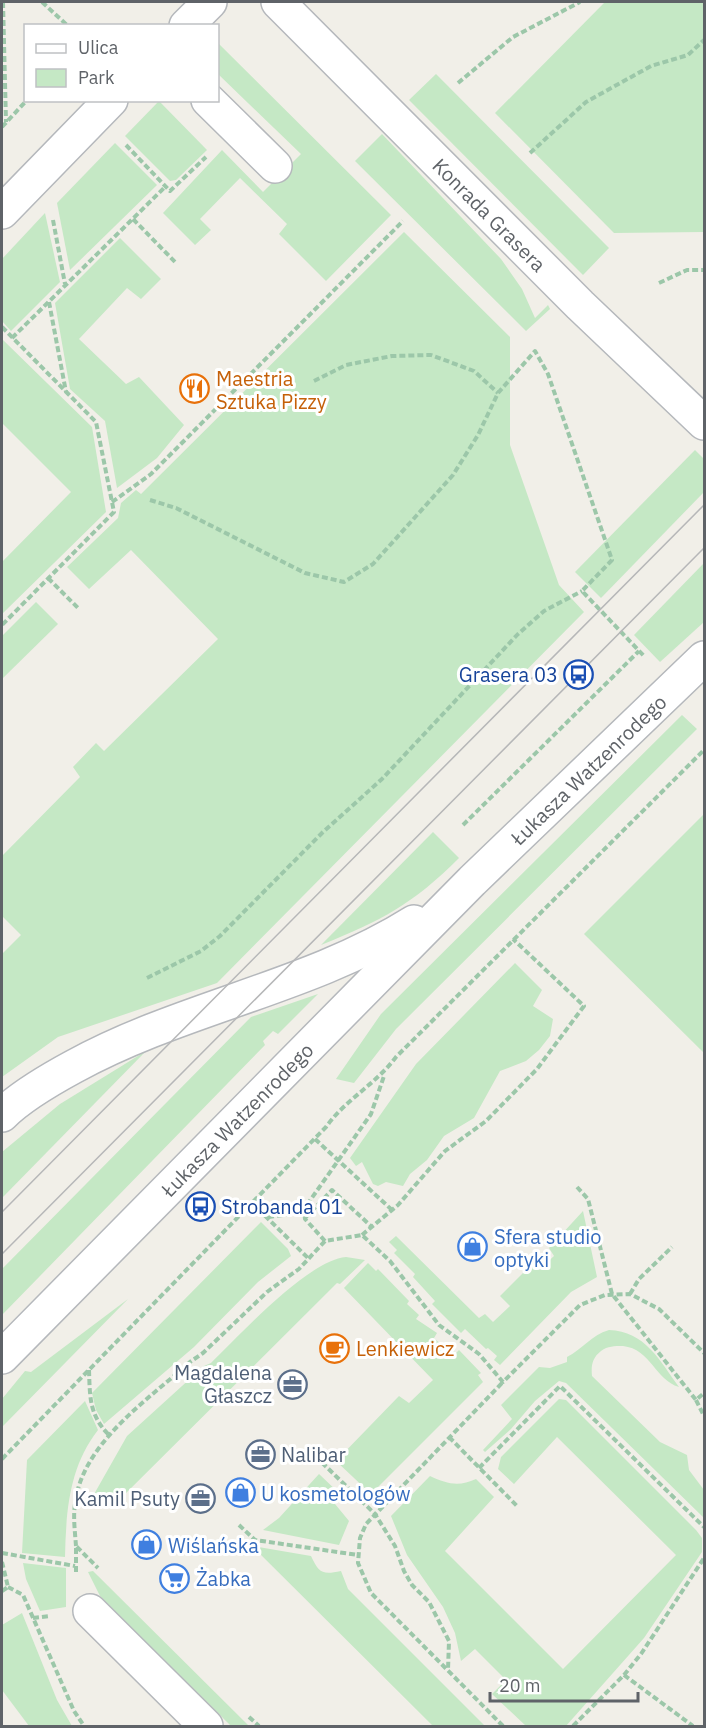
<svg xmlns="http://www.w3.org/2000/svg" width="706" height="1728" viewBox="0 0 706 1728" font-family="'IBM Plex Sans',sans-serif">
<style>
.green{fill:#c5e8c5}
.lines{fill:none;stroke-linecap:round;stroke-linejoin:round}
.minor-casing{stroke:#b5b8bc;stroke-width:36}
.path{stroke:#9cc7a9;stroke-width:4;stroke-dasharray:6 3;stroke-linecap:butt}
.minor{stroke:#fff;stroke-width:33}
.tram{stroke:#b6b7b8;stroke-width:1.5}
.labels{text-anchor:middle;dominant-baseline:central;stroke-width:6;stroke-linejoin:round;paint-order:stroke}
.street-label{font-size:20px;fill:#5f6368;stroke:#fff}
.food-label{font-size:20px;fill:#c56008;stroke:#fff;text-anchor:start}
.transit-label{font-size:20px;fill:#164399;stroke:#fff;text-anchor:end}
.shop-label{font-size:20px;fill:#366cbe;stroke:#fff;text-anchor:start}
.service-label{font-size:20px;fill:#4e5e75;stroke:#fff;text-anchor:end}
</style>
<rect width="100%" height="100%" fill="#f1efe8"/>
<g class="green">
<polygon points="605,2 704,2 704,232 614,233 495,113"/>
<polygon points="218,43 391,215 326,281 279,234 287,224 240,178 200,219 211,230 195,245 163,213 222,150 263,192 301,154 218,74"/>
<polygon points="436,74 609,248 583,275 409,100"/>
<polygon points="159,101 207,150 176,180 170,181 125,136"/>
<polygon points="382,134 501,259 522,289 535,318 548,305 550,309 526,331 355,161"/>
<polygon points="115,143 157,185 70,270 57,203"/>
<polygon points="45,213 60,282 11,331 2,321 2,259"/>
<polygon points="404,232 510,337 510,445 559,585 584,612 217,983 58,1037 2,1077 2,954 21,935 2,916 2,856 80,777 73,767 96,743 104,751 218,639 131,550 89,589 67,567 118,518 121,503 136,490 141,494"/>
<polygon points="120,238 161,279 141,299 127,288 79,339 126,384 139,377 184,425 157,458 117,488 105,421 70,389 55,303"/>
<polygon points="2,339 92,427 106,512 2,614 2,562 71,492 2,423"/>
<polygon points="695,450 704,459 704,492 601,598 575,572"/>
<polygon points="704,563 704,622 660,662 634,635"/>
<polygon points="36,602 58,624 2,679 2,636"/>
<polygon points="682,715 697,729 396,1029 354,1083 336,1079 381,1014"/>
<polygon points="704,814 704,1053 584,934"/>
<path d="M433,832l26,26c-47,47 -77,62 -138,87z"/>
<polygon points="515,963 542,990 533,1006 553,1019 550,1036 539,1050 526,1061 500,1071 474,1118 444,1136 427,1160 410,1174 403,1186 386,1182 378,1186 373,1184 362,1162 356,1166 350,1158 416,1064"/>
<polygon points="318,994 278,1034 273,1031 263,1041 265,1045 2,1315 2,1269 251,1017"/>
<polygon points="146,1051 2,1198 2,1152 60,1104"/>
<polygon points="583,1211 597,1277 571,1292 500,1365 494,1360 497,1356 488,1348 486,1349 465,1329 461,1333 432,1304 435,1301 413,1277 415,1274 394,1253 397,1250 389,1242 396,1236 479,1318 485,1314 493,1322 510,1306 500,1296 532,1264 539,1270 554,1256 549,1248"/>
<polygon points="261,1222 288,1249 291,1256 258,1282 194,1347 104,1424 96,1410 92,1393"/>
<path d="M346,1257l19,3 -25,24 -3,-1 -223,222 -21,-9 34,-60 77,-70 7,-3c30,-29 96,-102 135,-106z"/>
<polygon points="368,1263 376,1271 378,1269 409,1301 407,1304 419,1315 416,1319 437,1333 434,1338 445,1348 448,1345 456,1353 459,1350 481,1373 478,1375 483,1382 371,1494 336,1461 399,1396 409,1403 433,1380 344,1288"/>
<polygon points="128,1299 4,1425 2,1427 2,1399 25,1371 31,1372"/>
<path d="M609,1330c36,1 51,31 70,57 -24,-7 -28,-38 -56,-41 -9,0 -15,0 -22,5 -9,7 -10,15 -9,25l68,66 27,13 2,15 15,20v28l-138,-135 -7,-2 -24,20 -24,28 -26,23 -2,-2 29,-31 -11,-14 38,-38 11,1 17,-6v-5c16,-8 24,-22 42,-27z"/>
<path d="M559,1399l7,1 130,130 6,8v14l-58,86 -78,88h-40l-34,-32 14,-14 -31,-31 -14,12 -6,-28 -12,-26 -36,-52 -16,-39 39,-40c17,8 29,11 46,3l18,18 -49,54 118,118 113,-114 -119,-118 -43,47 -16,-15 3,-12z"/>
<path d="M85,1401l13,29c-29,37 -32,82 -33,127l-43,-4 5,-93z"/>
<polygon points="319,1474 341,1495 335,1504 349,1521 339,1545 263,1530 279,1518"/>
<path d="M252,1546l59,10c8,17 11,19 30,15l7,18 137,137h-52z"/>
<polygon points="23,1563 66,1568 66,1607 40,1611 26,1579"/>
<polygon points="93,1571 249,1726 231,1726 100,1596 88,1572"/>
<polygon points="22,1613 57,1700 72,1726 29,1726 2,1690 2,1625"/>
</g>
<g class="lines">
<defs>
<g id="minor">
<path id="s1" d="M278,2l302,303 124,118"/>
<polyline points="186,26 210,2"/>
<polyline points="208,100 275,166"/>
<polyline points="2,212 111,100"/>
<path d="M2,1115c19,-19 47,-35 71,-48 109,-60 236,-79 341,-145"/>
<path id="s2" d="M2,1357l470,-476 232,-223"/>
<polyline points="90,1611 206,1726"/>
</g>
</defs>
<use href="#minor" class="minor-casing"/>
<g class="path">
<polyline points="3,2 6,122"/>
<polyline points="42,2 68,26"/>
<polyline points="458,83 513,37 580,2"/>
<polyline points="2,127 27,100"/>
<polyline points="126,145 170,191 206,157"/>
<polyline points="530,153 586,102 651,66 688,55 704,40"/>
<polyline points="133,219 177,264"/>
<polyline points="53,220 65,284"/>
<polyline points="659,283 687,270 704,270"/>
<polyline points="49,302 66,392"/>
<polyline points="2,327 96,422 114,512 2,625"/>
<polyline points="12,338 166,186"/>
<polyline points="314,381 346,365 392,356 431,355 474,371 498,393"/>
<polyline points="150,500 176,508 305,573 344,582 373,564 453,475 478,435 498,393 535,351 548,374 612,560 582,591 644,656"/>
<polyline points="112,502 151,474 403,221"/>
<polyline points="48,578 78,608"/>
<polyline points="463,825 639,651"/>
<polyline points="147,978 201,951 220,936 323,832 382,779 518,634 544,611 582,591"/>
<polyline points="315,1139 392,1210"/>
<polyline points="577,1187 588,1199 612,1294 696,1400 704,1393"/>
<polyline points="252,1203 309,1259"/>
<polyline points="268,1217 304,1212"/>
<polyline points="305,1218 332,1190 372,1227"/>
<polyline points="362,1235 398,1205 445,1151 486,1121 537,1069 584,1006 513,939"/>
<polyline points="325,1241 305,1219 304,1209 371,1114 384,1076"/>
<polyline points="630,1294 639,1279 672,1247"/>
<path d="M89,1370c1,27 0,45 20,65"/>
<polyline points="696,1400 704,1416"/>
<polyline points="449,1437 518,1507"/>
<polyline points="309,1450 375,1514 395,1546 404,1571 412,1585 429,1602 449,1641 448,1670"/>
<path d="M2,1459l324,-332c19,-27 50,-43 70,-70l308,-307"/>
<polyline points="479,1468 560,1386 704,1527"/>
<polyline points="239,1525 255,1540 358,1555"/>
<path d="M76,1546c-1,-14 -3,-29 -1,-42 7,-61 73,-104 115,-142l13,-9 64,-61 32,-23 26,-28 37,-6 28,26 49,64 40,29 24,28 77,-77 25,-10 25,-1 29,15 45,44"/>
<polyline points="2,1553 75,1566"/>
<polyline points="2,1562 8,1587 2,1591"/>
<polyline points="76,1572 76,1546 98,1568"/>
<polyline points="8,1587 23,1595 74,1711 84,1726"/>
<polyline points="33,1618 50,1616"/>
<polyline points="624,1675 693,1726"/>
<polyline points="249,1717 259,1726"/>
<polyline points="503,1726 371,1593 358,1563 360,1538 366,1524 503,1382"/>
<polyline points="573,1726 624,1675 641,1654 704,1558"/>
</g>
<use href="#minor" class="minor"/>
<g class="tram">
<polyline points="2,1212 704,505"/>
<polyline points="2,1254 704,548"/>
</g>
</g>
<defs>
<symbol id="restaurant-ring" viewBox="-11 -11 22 22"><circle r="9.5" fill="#fff" stroke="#e8710a" stroke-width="1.5"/><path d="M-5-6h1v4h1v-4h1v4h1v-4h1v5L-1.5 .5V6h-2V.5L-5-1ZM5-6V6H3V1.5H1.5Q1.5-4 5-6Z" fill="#e8710a"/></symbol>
<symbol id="bus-ring" viewBox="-11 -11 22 22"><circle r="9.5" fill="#fff" stroke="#1a4fb4" stroke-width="1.5"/><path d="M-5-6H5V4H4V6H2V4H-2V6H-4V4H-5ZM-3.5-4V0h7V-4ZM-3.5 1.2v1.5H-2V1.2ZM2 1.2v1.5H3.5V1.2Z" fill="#1a4fb4"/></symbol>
<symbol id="shop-ring" viewBox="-11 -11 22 22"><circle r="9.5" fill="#fff" stroke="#3f7fe0" stroke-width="1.5"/><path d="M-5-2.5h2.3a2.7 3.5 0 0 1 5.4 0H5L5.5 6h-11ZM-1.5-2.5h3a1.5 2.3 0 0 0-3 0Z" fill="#3f7fe0"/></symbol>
<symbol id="cafe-ring" viewBox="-11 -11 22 22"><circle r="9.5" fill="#fff" stroke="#e8710a" stroke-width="1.5"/><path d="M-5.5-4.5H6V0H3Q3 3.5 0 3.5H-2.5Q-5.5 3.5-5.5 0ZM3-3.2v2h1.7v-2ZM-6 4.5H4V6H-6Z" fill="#e8710a"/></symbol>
<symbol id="office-ring" viewBox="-11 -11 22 22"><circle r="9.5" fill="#fff" stroke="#5c6f8a" stroke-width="1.5"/><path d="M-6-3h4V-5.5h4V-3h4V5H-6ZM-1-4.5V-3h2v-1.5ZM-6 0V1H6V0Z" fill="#5c6f8a"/></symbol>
<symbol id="supermarket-ring" viewBox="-11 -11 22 22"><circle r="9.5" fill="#fff" stroke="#3f7fe0" stroke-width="1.5"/><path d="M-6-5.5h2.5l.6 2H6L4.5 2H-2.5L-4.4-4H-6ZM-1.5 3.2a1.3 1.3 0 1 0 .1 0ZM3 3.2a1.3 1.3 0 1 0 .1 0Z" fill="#3f7fe0"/></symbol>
</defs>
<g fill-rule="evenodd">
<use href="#restaurant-ring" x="178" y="372" width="33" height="33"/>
<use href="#bus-ring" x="562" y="658" width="33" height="33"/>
<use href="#bus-ring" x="184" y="1190" width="33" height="33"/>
<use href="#shop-ring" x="456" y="1230" width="33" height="33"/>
<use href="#cafe-ring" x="318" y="1332" width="33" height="33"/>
<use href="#office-ring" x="276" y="1368" width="33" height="33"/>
<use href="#office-ring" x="244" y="1438" width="33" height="33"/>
<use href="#shop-ring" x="224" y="1476" width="33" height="33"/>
<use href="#office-ring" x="184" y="1482" width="33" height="33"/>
<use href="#shop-ring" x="130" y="1528" width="33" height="33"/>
<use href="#supermarket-ring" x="158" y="1562" width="33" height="33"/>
</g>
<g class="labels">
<g class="street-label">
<text stroke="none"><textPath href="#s1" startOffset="300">Konrada Grasera</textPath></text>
<text stroke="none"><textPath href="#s2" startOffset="830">Łukasza Watzenrodego</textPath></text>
<text stroke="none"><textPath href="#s2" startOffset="334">Łukasza Watzenrodego</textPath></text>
</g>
<g class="food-label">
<text x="216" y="378">Maestria<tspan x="216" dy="23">Sztuka Pizzy</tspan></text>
<text x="356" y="1348">Lenkiewicz</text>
</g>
<g class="transit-label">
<text x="558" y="674">Grasera 03</text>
<text x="221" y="1206" text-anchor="start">Strobanda 01</text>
</g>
<g class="shop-label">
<text x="494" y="1236">Sfera studio<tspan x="494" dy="23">optyki</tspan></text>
<text x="261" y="1493">U kosmetologów</text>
<text x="168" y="1545">Wiślańska</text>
<text x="196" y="1578">Żabka</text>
</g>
<g class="service-label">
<text x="272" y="1372">Magdalena<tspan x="272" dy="23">Głaszcz</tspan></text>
<text x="281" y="1454" text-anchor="start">Nalibar</text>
<text x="180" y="1498">Kamil Psuty</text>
</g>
</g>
<rect width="706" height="1728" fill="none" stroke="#5f6368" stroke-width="6"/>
<rect x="24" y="24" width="195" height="78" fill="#ffffff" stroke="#bfc1c3" stroke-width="1.5"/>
<rect x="36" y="44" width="30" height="9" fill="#ffffff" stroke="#bfc1c3" stroke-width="1.5"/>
<text x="78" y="54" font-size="18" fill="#5f6368">Ulica</text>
<rect x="36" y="69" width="30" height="18" fill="#c5e8c5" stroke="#bfc1c3" stroke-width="1.5"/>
<text x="78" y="84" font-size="18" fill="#5f6368">Park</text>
<path d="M490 1692v9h148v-9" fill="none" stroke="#5f6368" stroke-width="3"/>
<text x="499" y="1692" font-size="18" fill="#5f6368" stroke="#ffffff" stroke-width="4.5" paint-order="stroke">20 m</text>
</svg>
